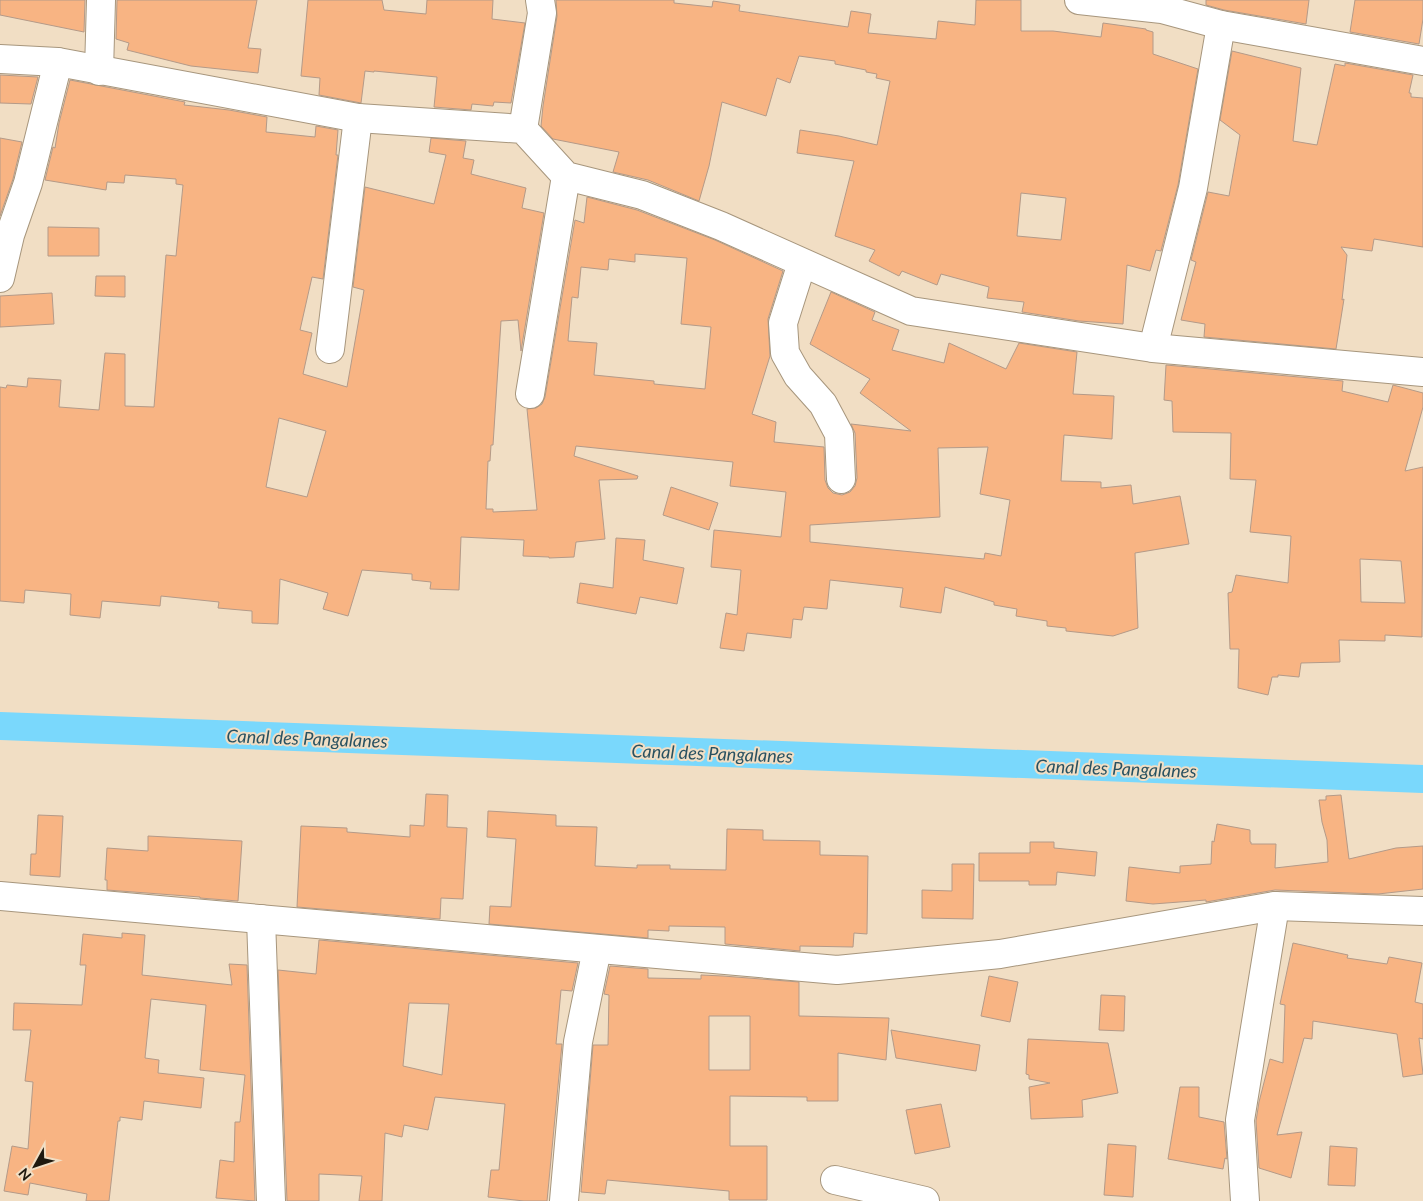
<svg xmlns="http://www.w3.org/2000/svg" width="1423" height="1201" viewBox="0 0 1423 1201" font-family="Lato,sans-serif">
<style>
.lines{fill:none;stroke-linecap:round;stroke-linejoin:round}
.canal{stroke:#7ad8fc;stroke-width:28}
.building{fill:#f8b483;stroke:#b49a88;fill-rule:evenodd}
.street-casing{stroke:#a7967d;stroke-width:30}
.street{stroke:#fff;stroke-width:28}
.labels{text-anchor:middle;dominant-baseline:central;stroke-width:4;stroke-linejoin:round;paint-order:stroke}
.water-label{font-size:18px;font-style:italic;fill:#285161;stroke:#f1dec4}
</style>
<rect width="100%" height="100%" fill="#f1dec4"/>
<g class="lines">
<polyline class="canal" points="0,726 1423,779"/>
</g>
<g class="building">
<polygon points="0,0 85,0 84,32 0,15"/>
<polygon points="117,0 257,0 248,48 261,49 258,73 191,66 127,50 129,43 116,39"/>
<polygon points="308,0 382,0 384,10 426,14 427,0 493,0 492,19 525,23 511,103 494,102 493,106 472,104 471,110 434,107 437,77 374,71 374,72 365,71 361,103 319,95 320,78 301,76"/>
<path d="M556,0h118v3l38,4 1,-6 27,4 -1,6 109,16 3,-16 20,3 -3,19 68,6 2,-18 37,4 1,-25h45v31h32l48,6 2,-14 43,6v1l7,2v22l45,15 -20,116 -17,66 -5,-1 -6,21 -23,-6 -4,59 -44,-3 -57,-9 2,-10 -37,-4 2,-11 -48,-13 -4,11 -35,-14 -3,5 -30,-15 6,-11 -40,-14 19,-75 -57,-8 3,-23 39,6 38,9 13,-64 -14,-3 1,-4 -11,-2v-2l-31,-6v-3l-36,-5 -9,27 -13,-5 -11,38 -44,-14 -13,64 -10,35 -51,-21 -35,-8 6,-20 -66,-13 -12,-13 2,-20 14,-90zM1021,193l45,5 -5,42 -44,-4z"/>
<polygon points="1206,0 1309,0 1306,24 1224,10 1206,5"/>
<polygon points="1355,0 1423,0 1423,19 1419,44 1350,32"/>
<polygon points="1232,51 1301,68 1293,141 1317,145 1335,64 1345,66 1345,63 1413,75 1409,93 1411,93 1411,97 1423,98 1423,247 1374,239 1372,251 1341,247 1347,255 1342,300 1344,299 1336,349 1204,337 1205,324 1181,320 1196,262 1191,260 1208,192 1229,196 1240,135 1220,120"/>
<polygon points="0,75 38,77 31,104 0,103"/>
<path d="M70,80l115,22 -1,3 45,5 38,7 -1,15 49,5 1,-11 22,4 -2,25h2l-15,124 -11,-2 -12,53 12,3 -9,41 44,13 17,-97 -11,-3 12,-100 69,17 12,-49 -17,-3 2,-14 35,3 -3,17 11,2 -3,14 55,14 -4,20 22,5 -23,138 -3,-31 -17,1 -8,124h-2l-1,16h-2l-2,48h7v3l44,-2 -10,-101 9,-1 6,-4 3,-7 30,-177 9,3 3,-26 50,13 78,30 68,31 -15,48 2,37 -18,58 24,8 -2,20 50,5 1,33 3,8 5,5 9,2 8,-3 5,-6 2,-8 -2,-45 -4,-9 60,7 -51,-38 10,-14 -60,-35 21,-52 44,20 -3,8 27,10 -7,20 52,13 5,-20 57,26 13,-26 58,9 -4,42 41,2 -2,43 -48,-4 -3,46 40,1v6l30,-3 2,19 47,-8 9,48 -54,9 3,75 -25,8 -47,-5v-3l-19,-2v-5l-31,-5 1,-7 -23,-4v-3l-49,-15 -4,26 -41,-6 3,-19 -73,-8 -3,29 -23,-2 -2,13 -9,-1 -2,19 -44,-5 -3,18 -24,-3 6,-35 11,2 4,-45 -30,-3 3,-37 67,7 5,-45 -56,-6 3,-24 -157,-16 -2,10 64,20 -1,3 -38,1 6,59 -29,3 -2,15 -25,1v-1l-26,-1 1,-16 -63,-3 -2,53 -29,-1 1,-7 -19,-2v-6l-50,-4 -14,46 -25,-7 5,-16 -48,-14 -2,45 -26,-1v-12l-34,-3 1,-6 -58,-6 -1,10 -58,-5 -2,17 -30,-3 1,-21 -46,-4 -1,13 -24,-2v-214l6,1 1,-3 20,2 1,-9 33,2 -2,27 40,3 6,-57 20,1v52l29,1 12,-152 10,1 7,-71 -7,-1v-5l-51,-4 -1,8 -17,-1 -1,8 -61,-10 8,-33 2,1 4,-25zM635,254l52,4 -6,66 30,3 -6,62 -51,-5v-3l-60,-6 3,-32 -29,-2 4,-44 6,1 3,-31 27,3 1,-11 26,3zM279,418l47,13 -19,66 -41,-10zM988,447l-8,47 30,6 -9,56 -16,-3 -1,6 -174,-17v-17l130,-8 -2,-69z"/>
<polygon points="0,138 22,142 13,179 0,216"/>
<polygon points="48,227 99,228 99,256 48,256"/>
<polygon points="96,276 125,276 125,297 95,296"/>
<polygon points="52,293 54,324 0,327 0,296"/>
<path d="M1166,365l177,16 -1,10 46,11 5,-17 30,8v14l-18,64 18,-4 -1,170 -37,-2v6l-46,-1 1,22 -39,1 -2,14 -21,-2v2h-6l-4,18 -30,-7 1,-39h-9l-2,-56 4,-1 4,-17 52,8 3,-47 -41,-4 6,-52 -26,-1 1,-46 -58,-1 -1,-31 -8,-1zM1360,559l41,2 4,42 -44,-1z"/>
<polygon points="671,487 718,503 709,530 663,515"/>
<polygon points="616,538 645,540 643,560 684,568 677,604 640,597 636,614 577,603 580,583 613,588"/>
<polygon points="426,794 448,795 447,827 467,828 463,899 441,898 440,919 297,907 301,826 347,828 347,832 410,837 410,825 424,826"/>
<polygon points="1341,795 1349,859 1396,848 1423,846 1423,889 1378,894 1275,890 1206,902 1206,900 1153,904 1126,901 1129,867 1180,873 1180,866 1211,864 1212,841 1214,842 1217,824 1250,830 1250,842 1251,842 1251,844 1276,844 1275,868 1328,862 1327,840 1322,822 1319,800 1326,800 1326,796"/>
<polygon points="488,811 556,815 556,826 597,827 595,866 637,868 637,865 670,865 670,869 726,870 727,829 763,830 763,840 820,841 820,855 868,856 867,934 854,933 853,947 800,946 800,951 725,944 725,927 669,926 669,931 648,930 648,938 489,924 490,906 511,907 516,839 487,837"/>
<polygon points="38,815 63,816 60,877 30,875 31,854 36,854"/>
<polygon points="148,836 242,841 238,901 200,898 200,897 107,890 107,880 105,880 107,848 148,851"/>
<polygon points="1030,842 1054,842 1054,848 1097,852 1095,876 1057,872 1056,885 1029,885 1029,881 979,881 979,853 1030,853"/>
<polygon points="952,864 974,864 973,919 922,918 922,890 952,891"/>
<polygon points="122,933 145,935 142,975 232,985 229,964 247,965 255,1201 216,1198 220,1160 234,1162 235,1122 240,1122 245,1075 200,1070 206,1005 151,999 145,1058 159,1060 158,1073 204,1078 201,1108 144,1101 142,1120 120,1117 120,1121 118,1121 109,1201 86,1201 87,1194 30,1183 28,1195 4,1191 12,1146 28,1149 33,1082 25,1081 31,1030 13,1030 14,1003 82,1005 86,965 80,965 83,934 122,938"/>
<path d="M319,940l259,23 -6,28 -11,-1 -5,54h6l-15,157h-23l-36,-4 3,-27h8l6,-66 -70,-7 -7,33 -24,-5 -2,12 -17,-4 -3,68h-23l3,-25 -43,-2v27h-32l-9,-231 38,4zM409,1003l40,1 -7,71 -39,-9z"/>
<polygon points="1293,943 1348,955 1347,958 1387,964 1389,957 1422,963 1415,1002 1423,1004 1423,1039 1419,1038 1423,1074 1403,1077 1397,1034 1313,1021 1312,1039 1304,1038 1277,1135 1302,1132 1291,1178 1259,1168 1256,1121 1259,1102 1270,1059 1283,1063 1285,1005 1280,1004"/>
<path d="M610,966l38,3v9l53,1v-4l22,1 76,6v34l90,2 -3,42 -48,-7v48h-31v-4l-77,-1v50h37v54h-38v-9l-122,-11 -2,14 -24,-2 12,-147h15l1,-50 -5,-1zM709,1016h41v54h-41z"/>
<polygon points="989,976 1018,982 1010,1022 981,1016"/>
<polygon points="1101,995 1125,996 1124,1031 1099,1030"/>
<polygon points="891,1030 980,1045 976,1071 896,1058"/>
<polygon points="1028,1039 1108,1043 1118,1093 1082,1100 1083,1117 1031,1119 1029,1087 1050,1083 1029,1079 1029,1075 1026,1074"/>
<polygon points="1180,1087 1199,1087 1199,1117 1224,1122 1227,1159 1225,1158 1223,1169 1168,1159"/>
<polygon points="941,1104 950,1147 915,1154 906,1110"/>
<polygon points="1108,1144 1136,1146 1133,1197 1104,1195"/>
<polygon points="1330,1146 1357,1148 1355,1186 1328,1185"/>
</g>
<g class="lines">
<defs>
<g id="street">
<polyline points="1079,0 1162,9 1221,25 1423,61"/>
<polyline points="0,59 58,62 358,118 523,129 566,176 642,195 721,226 911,311 1153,348 1423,372"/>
<polyline points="99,71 101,0"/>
<polyline points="523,129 542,13 540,0"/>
<polyline points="802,263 783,323 785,353 798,376 823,404 839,434 841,479"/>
<polyline points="0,278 10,235 28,183 58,62"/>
<polyline points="1153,348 1193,188 1221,25"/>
<polyline points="330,349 358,118"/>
<polyline points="530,394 566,176"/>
<polyline points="0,896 837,970 1000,954 1275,906 1423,911"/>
<polyline points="261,919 271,1201"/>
<polyline points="835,1180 925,1201"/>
<polyline points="564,1201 578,1042 597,949"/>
<polyline points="1245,1201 1240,1120 1275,906"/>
</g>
</defs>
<use href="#street" class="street-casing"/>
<use href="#street" class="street"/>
</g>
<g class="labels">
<g class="water-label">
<text transform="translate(307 738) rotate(2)">Canal des Pangalanes</text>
<text transform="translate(712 753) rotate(2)">Canal des Pangalanes</text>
<text transform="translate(1116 768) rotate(2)">Canal des Pangalanes</text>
</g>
</g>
<g transform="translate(35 1166) rotate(230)" stroke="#f1dec4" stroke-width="4" paint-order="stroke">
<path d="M0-4L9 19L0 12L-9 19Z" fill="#1f190f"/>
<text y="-8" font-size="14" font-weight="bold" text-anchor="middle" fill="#1f190f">N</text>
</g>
</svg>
